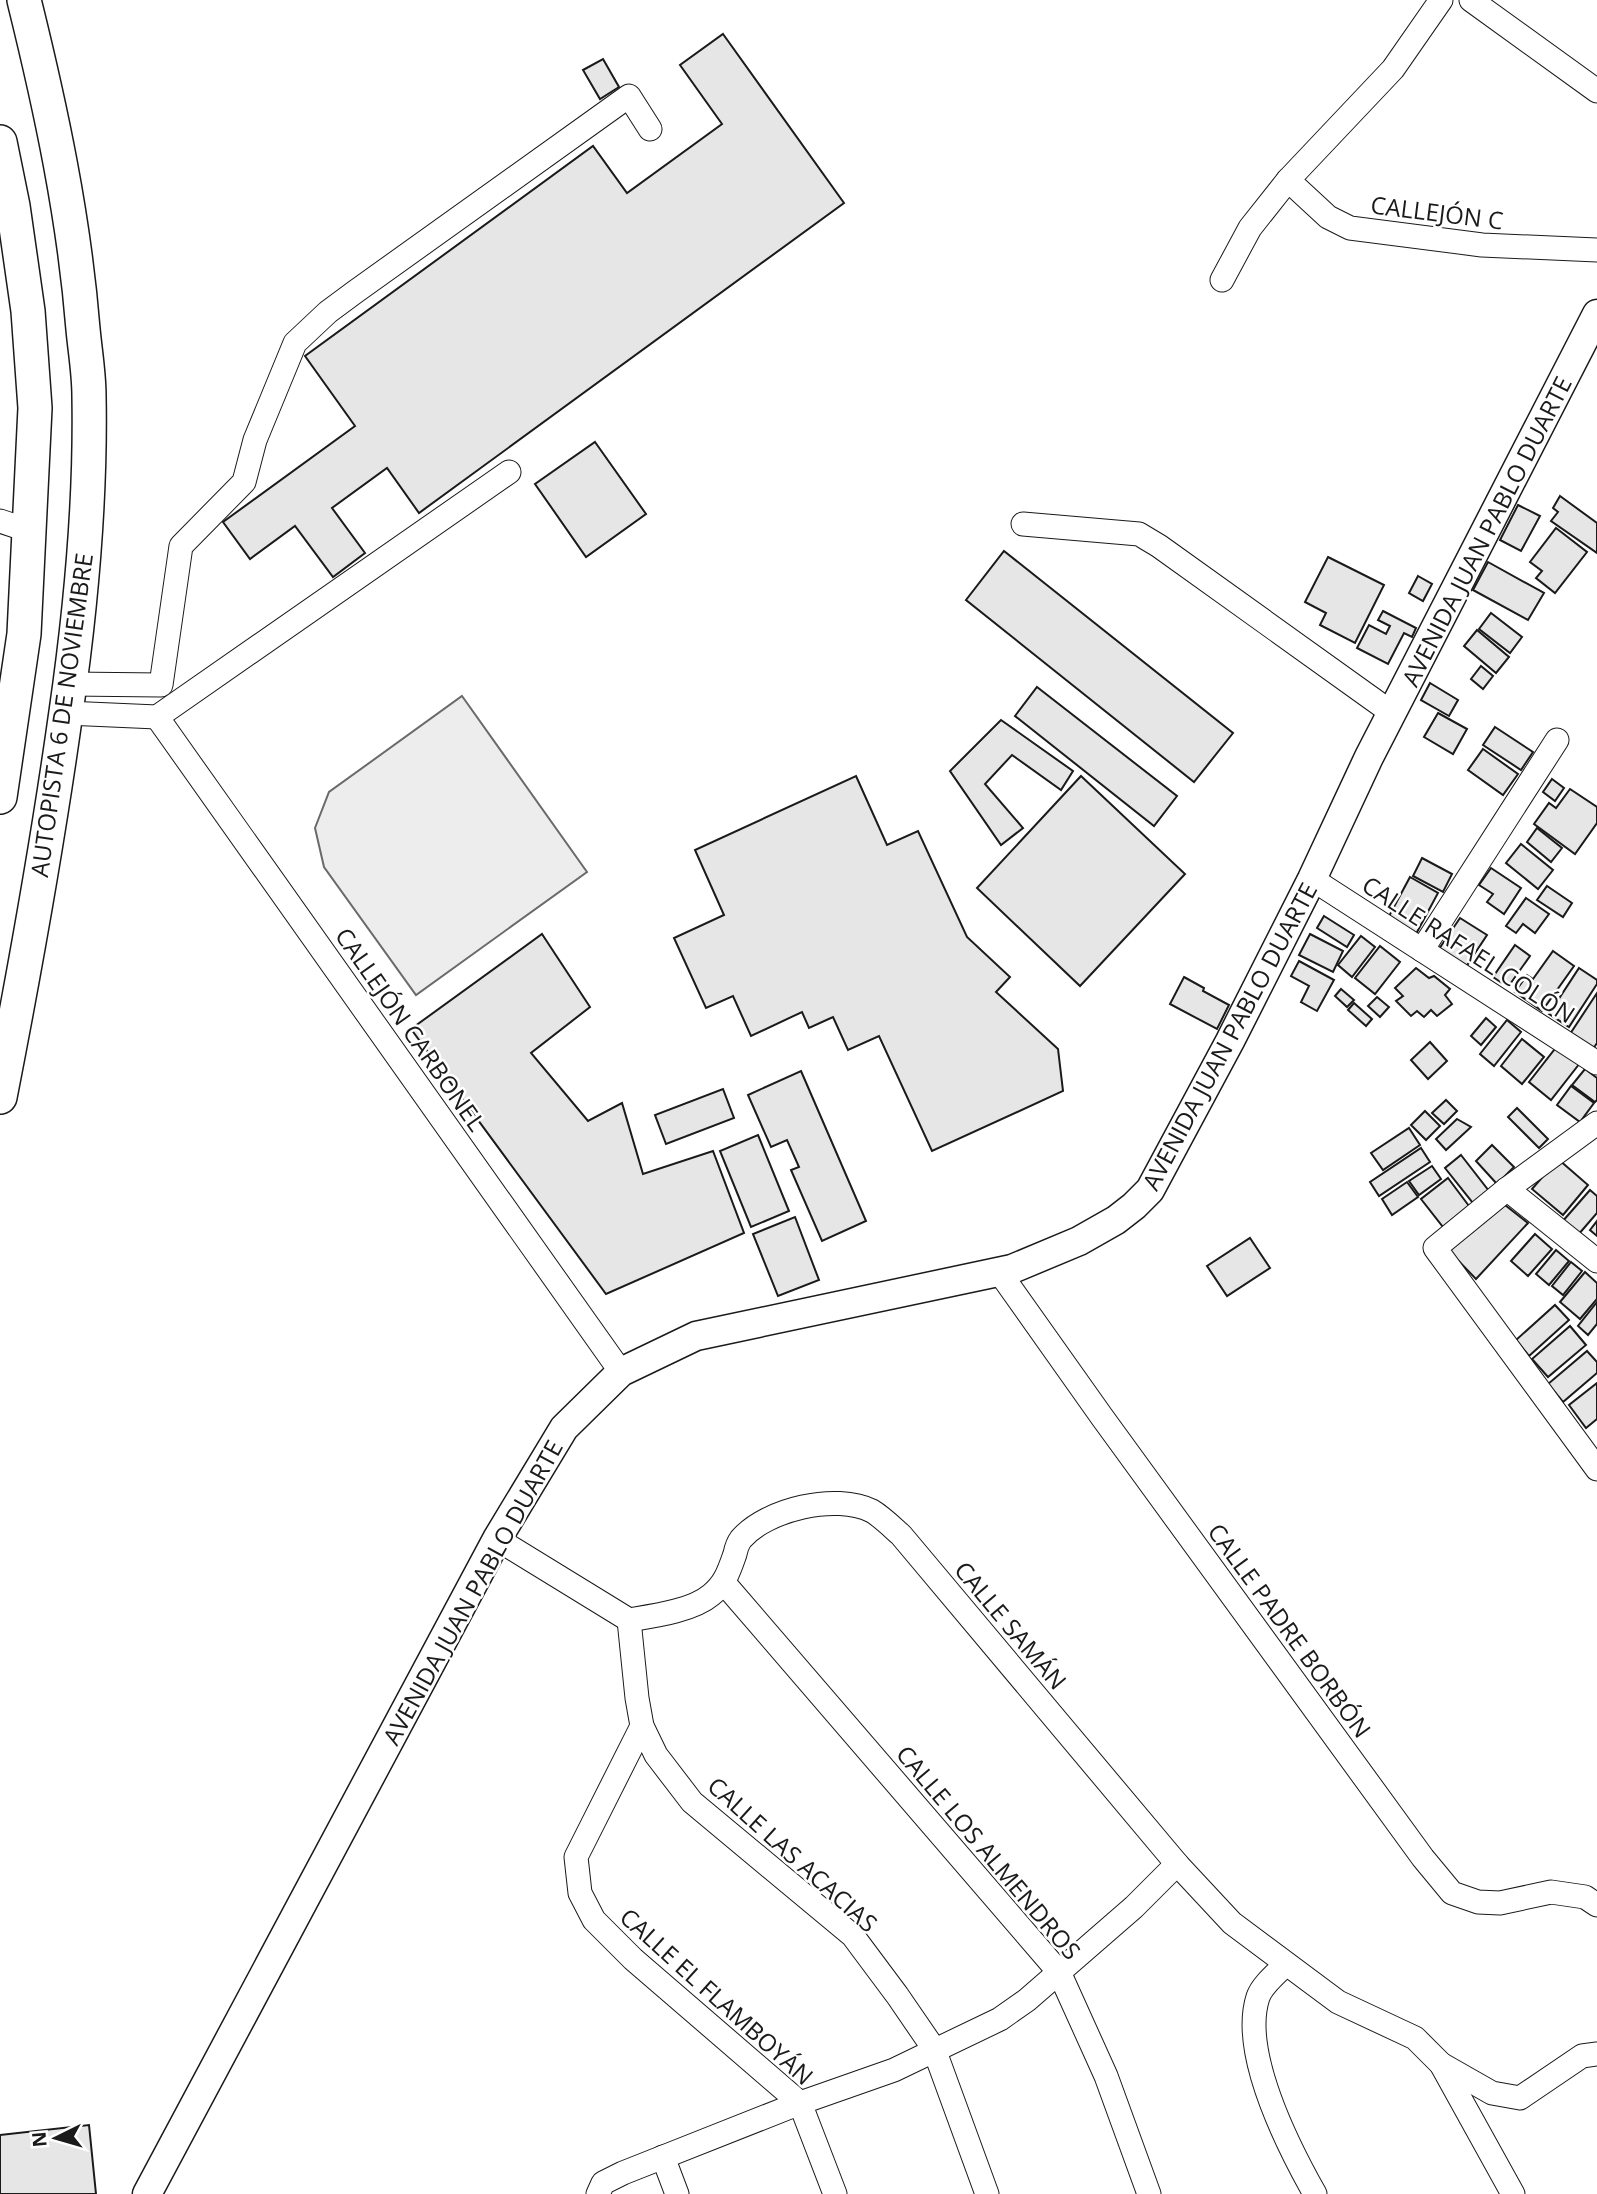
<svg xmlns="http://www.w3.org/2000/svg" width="1597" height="2194" viewBox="0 0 1597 2194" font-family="'Open Sans',sans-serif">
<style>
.built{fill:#ededed;stroke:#6a6a6a;stroke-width:2}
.building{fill:#e6e6e6;stroke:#1a1a1a;stroke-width:2}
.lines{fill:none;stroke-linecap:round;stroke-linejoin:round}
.minor-casing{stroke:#1a1a1a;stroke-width:25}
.major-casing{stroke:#1a1a1a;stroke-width:31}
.highway-casing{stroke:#1a1a1a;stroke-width:36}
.minor{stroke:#fff;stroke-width:23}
.major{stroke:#fff;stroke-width:28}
.highway{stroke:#fff;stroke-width:33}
.labels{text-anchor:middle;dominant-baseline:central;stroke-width:5;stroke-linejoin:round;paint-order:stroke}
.street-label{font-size:24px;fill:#1a1a1a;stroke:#fff}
</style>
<rect width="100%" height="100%" fill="#fff"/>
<polygon class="built" points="462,696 587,872 416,995 324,867 315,828 329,792"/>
<g class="building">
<polygon points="723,34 844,203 419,513 387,468 332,508 365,553 333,577 295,526 250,559 223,522 355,426 305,356 593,146 627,193 722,124 680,65"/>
<polygon points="603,59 619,87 600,99 583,70"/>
<polygon points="595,442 646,514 586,557 535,484"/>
<polygon points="1560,496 1597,523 1597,553 1551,521 1558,512 1553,508"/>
<polygon points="1518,505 1540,516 1521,551 1500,540"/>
<polygon points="1556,528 1587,552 1555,593 1536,578 1542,571 1530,562"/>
<polygon points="1004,551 1233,733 1194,782 966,600"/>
<polygon points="1328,557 1384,585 1355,643 1320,625 1326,613 1305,602"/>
<polygon points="1488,562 1544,593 1528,620 1473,590"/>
<polygon points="1418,576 1432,584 1423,601 1409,593"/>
<polygon points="1383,611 1416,628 1412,637 1404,633 1388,664 1357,648 1369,625 1386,634 1390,626 1378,620"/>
<polygon points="1491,613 1522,637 1510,653 1479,629"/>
<polygon points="1477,630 1509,657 1496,673 1464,646"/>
<polygon points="1481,666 1493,676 1483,689 1471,679"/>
<polygon points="1430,683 1458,700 1449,716 1421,700"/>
<polygon points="1037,687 1177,796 1154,826 1015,716"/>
<polygon points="1438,713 1467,729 1453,754 1424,737"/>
<polygon points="1001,720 1073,771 1061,790 1012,755 985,784 1023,828 1001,845 950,771"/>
<polygon points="1495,727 1533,752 1521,770 1483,745"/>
<polygon points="1483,749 1518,774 1503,795 1468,770"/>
<polygon points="856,776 887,845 918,831 967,937 1010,977 996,992 1058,1049 1063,1091 932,1151 879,1036 848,1050 833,1017 809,1028 802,1012 751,1036 733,996 706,1008 674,938 724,915 695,850"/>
<polygon points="1081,776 1185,874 1080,986 977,888"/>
<polygon points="1552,779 1564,788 1555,801 1543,792"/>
<polygon points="1570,789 1597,807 1597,823 1575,854 1534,824 1549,803 1556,808"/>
<polygon points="1537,828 1562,848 1551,862 1527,842"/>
<polygon points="1521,844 1553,870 1538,889 1506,863"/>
<polygon points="1422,858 1452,874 1443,892 1413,876"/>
<polygon points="1491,868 1521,888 1504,914 1487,902 1493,894 1479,885"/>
<polygon points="1410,877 1438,893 1416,934 1388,918"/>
<polygon points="1547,886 1572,903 1563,917 1537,900"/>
<polygon points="1526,898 1549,914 1535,933 1523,924 1516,933 1506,926"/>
<polygon points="1324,916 1354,935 1347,947 1317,928"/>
<polygon points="1460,918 1487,935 1466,967 1439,949"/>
<polygon points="542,934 590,1007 531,1053 588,1121 622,1103 643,1174 713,1151 744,1233 606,1294 411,1029"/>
<polygon points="1310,934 1343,951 1333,972 1299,955"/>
<polygon points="1361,936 1375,947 1352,977 1338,965"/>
<polygon points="1515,945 1530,956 1508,987 1493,977"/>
<polygon points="1380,946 1400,962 1375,994 1355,978"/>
<polygon points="1553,951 1574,966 1542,1011 1515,992 1527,975 1533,979"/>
<polygon points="1299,961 1334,980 1317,1011 1301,1002 1309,986 1291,976"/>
<polygon points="1416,968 1429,978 1434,976 1450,989 1445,995 1452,1004 1437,1016 1431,1010 1424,1017 1417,1011 1411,1016 1396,1001 1403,996 1395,988"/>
<polygon points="1579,968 1597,980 1597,984 1569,1027 1549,1014"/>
<polygon points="1184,977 1204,988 1203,991 1229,1005 1217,1029 1170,1004"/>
<polygon points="1341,989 1354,1000 1347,1007 1335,996"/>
<polygon points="1597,993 1597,1043 1593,1049 1570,1034"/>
<polygon points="1377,997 1389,1007 1380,1017 1368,1006"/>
<polygon points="1354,1003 1372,1019 1366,1026 1348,1010"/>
<polygon points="1486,1018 1496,1027 1481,1045 1471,1036"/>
<polygon points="1507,1020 1521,1032 1494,1066 1480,1054"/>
<polygon points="1522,1039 1544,1057 1522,1084 1501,1066"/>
<polygon points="1430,1042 1447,1061 1428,1079 1411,1060"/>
<polygon points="1558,1045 1580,1063 1551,1100 1529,1082"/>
<polygon points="1585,1069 1597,1078 1597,1100 1595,1102 1572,1085"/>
<polygon points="801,1071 866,1221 822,1241 791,1170 799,1167 787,1140 771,1147 748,1095"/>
<polygon points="1571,1086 1594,1103 1580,1122 1557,1105"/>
<polygon points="723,1089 734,1118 666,1144 655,1115"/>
<polygon points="1446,1100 1457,1111 1444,1124 1432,1113"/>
<polygon points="1517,1108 1548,1139 1539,1148 1508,1117"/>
<polygon points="1425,1111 1440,1126 1426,1140 1411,1125"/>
<polygon points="1457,1119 1471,1127 1446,1150 1436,1139"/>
<polygon points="1409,1128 1420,1145 1383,1170 1371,1153"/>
<polygon points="758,1135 789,1211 751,1227 720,1151"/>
<polygon points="1492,1145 1514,1167 1497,1184 1476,1161"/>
<polygon points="1421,1148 1430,1162 1379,1196 1370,1182"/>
<polygon points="1461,1155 1489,1191 1473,1203 1445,1168"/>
<polygon points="1558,1159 1588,1185 1563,1215 1532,1189"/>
<polygon points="1432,1166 1441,1179 1419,1195 1409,1181"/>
<polygon points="1448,1178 1469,1206 1443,1227 1421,1199"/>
<polygon points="1407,1182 1418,1197 1392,1215 1382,1199"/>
<polygon points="1590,1190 1597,1196 1597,1213 1578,1235 1562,1222"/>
<polygon points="1505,1205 1528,1223 1476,1279 1449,1251"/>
<polygon points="795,1217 819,1280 778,1296 753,1234"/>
<polygon points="1597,1221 1597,1236 1590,1230"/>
<polygon points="1535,1234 1552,1249 1528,1276 1511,1261"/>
<polygon points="1250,1238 1270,1268 1227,1296 1207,1266"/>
<polygon points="1556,1250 1569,1261 1549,1285 1536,1274"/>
<polygon points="1571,1262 1582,1271 1563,1295 1552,1286"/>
<polygon points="1585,1272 1597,1283 1597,1299 1580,1319 1560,1302"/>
<polygon points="1597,1302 1597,1324 1588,1335 1578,1326"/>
<polygon points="1555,1305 1569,1320 1529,1356 1516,1340"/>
<polygon points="1570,1326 1586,1345 1548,1377 1532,1359"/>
<polygon points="1587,1351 1597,1362 1597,1373 1563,1402 1548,1384"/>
<polygon points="1597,1383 1597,1419 1586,1428 1569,1405"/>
<polygon points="89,2125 96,2194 0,2194 0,2135"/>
</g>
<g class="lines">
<defs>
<g id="minor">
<polyline points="1471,0 1597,91"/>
<polyline points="1288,180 1328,217 1350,228 1482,245 1597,250"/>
<polyline points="1222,280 1250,228 1288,180 1393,69 1441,0"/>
<polyline points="0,521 30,531"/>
<polyline points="1023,524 1139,534 1159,546 1392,713"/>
<polyline points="70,684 161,685 181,546 244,482 255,440 295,343 328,312 355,292 629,96 650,129"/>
<polyline points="66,713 157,717 509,472"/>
<polyline points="157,717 621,1372"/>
<polyline points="1312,879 1597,1063"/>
<polyline points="1422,950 1557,740"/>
<polyline points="1597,1123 1507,1189 1435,1248 1597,1469"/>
<polyline points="1507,1189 1597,1261"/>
<polyline points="1000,1273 1102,1417 1423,1858 1452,1893 1478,1902 1500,1903 1551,1892 1585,1897 1597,1905"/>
<path d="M497,1539l132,81c24,-4 63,-9 82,-25 14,-11 18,-24 24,-41 1,-5 3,-11 6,-15 26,-30 95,-46 131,-28 10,6 20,16 29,24l276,329 55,59 106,79 77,36 26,26 72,130"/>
<polyline points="724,1583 1059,1972 1106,2076 1149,2194"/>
<polyline points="629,1620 637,1698 642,1726 656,1755 692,1802 853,1936 897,1995 934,2049 987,2194"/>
<polyline points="642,1726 576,1857 580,1893 594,1920 633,1959 800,2103 835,2194"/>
<path d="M1286,1964c-9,9 -24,21 -28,33 -18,55 30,149 57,197"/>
<polyline points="1441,2064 1492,2093 1520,2098 1582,2056 1597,2054"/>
<polyline points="663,2157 677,2194"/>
<polyline points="598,2194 603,2183 623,2173 800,2103 894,2070 1000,2019 1027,2000 1134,1907 1177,1864"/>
</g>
<polyline id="major" points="147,2194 497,1539 564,1428 621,1372 696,1336 1012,1269 1079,1241 1116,1220 1134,1206 1150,1190 1230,1041 1312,879 1369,757 1597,314"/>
<g id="highway">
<polyline points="0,142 13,206 28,311 35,408 24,634 0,797"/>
<path d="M0,1097c25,-128 48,-256 66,-385 15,-104 25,-210 23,-316 0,-23 -4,-45 -6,-67 -9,-112 -32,-220 -59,-329"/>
</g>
</defs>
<use href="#minor" class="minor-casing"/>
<use href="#major" class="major-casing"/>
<use href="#highway" class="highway-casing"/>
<use href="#minor" class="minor"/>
<use href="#major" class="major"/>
<use href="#highway" class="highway"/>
</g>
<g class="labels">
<g class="street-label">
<text transform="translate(1437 212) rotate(7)">CALLEJÓN C</text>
<text transform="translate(1486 531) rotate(-63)">AVENIDA JUAN PABLO DUARTE</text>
<text transform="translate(61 715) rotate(-82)">AUTOPISTA 6 DE NOVIEMBRE</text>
<text transform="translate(1469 949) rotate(33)">CALLE RAFAEL COLÓN</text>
<text transform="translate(411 1029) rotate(55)">CALLEJÓN CARBONEL</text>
<text transform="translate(1229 1036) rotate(-62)">AVENIDA JUAN PABLO DUARTE</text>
<text transform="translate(472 1592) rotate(-61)">AVENIDA JUAN PABLO DUARTE</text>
<text transform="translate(1011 1625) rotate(50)">CALLE SAMÁN</text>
<text transform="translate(1290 1630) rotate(54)">CALLE PADRE BORBÓN</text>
<text transform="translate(989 1852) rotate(50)">CALLE LOS ALMENDROS</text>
<text transform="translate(793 1854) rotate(42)">CALLE LAS ACACIAS</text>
<text transform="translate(717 1996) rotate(42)">CALLE EL FLAMBOYÁN</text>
</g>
</g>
<g transform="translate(56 2138) rotate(265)" stroke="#ffffff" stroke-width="5" paint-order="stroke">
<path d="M0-5L12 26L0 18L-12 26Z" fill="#1a1a1a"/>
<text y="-10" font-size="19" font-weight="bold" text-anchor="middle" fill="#1a1a1a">N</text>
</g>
</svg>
